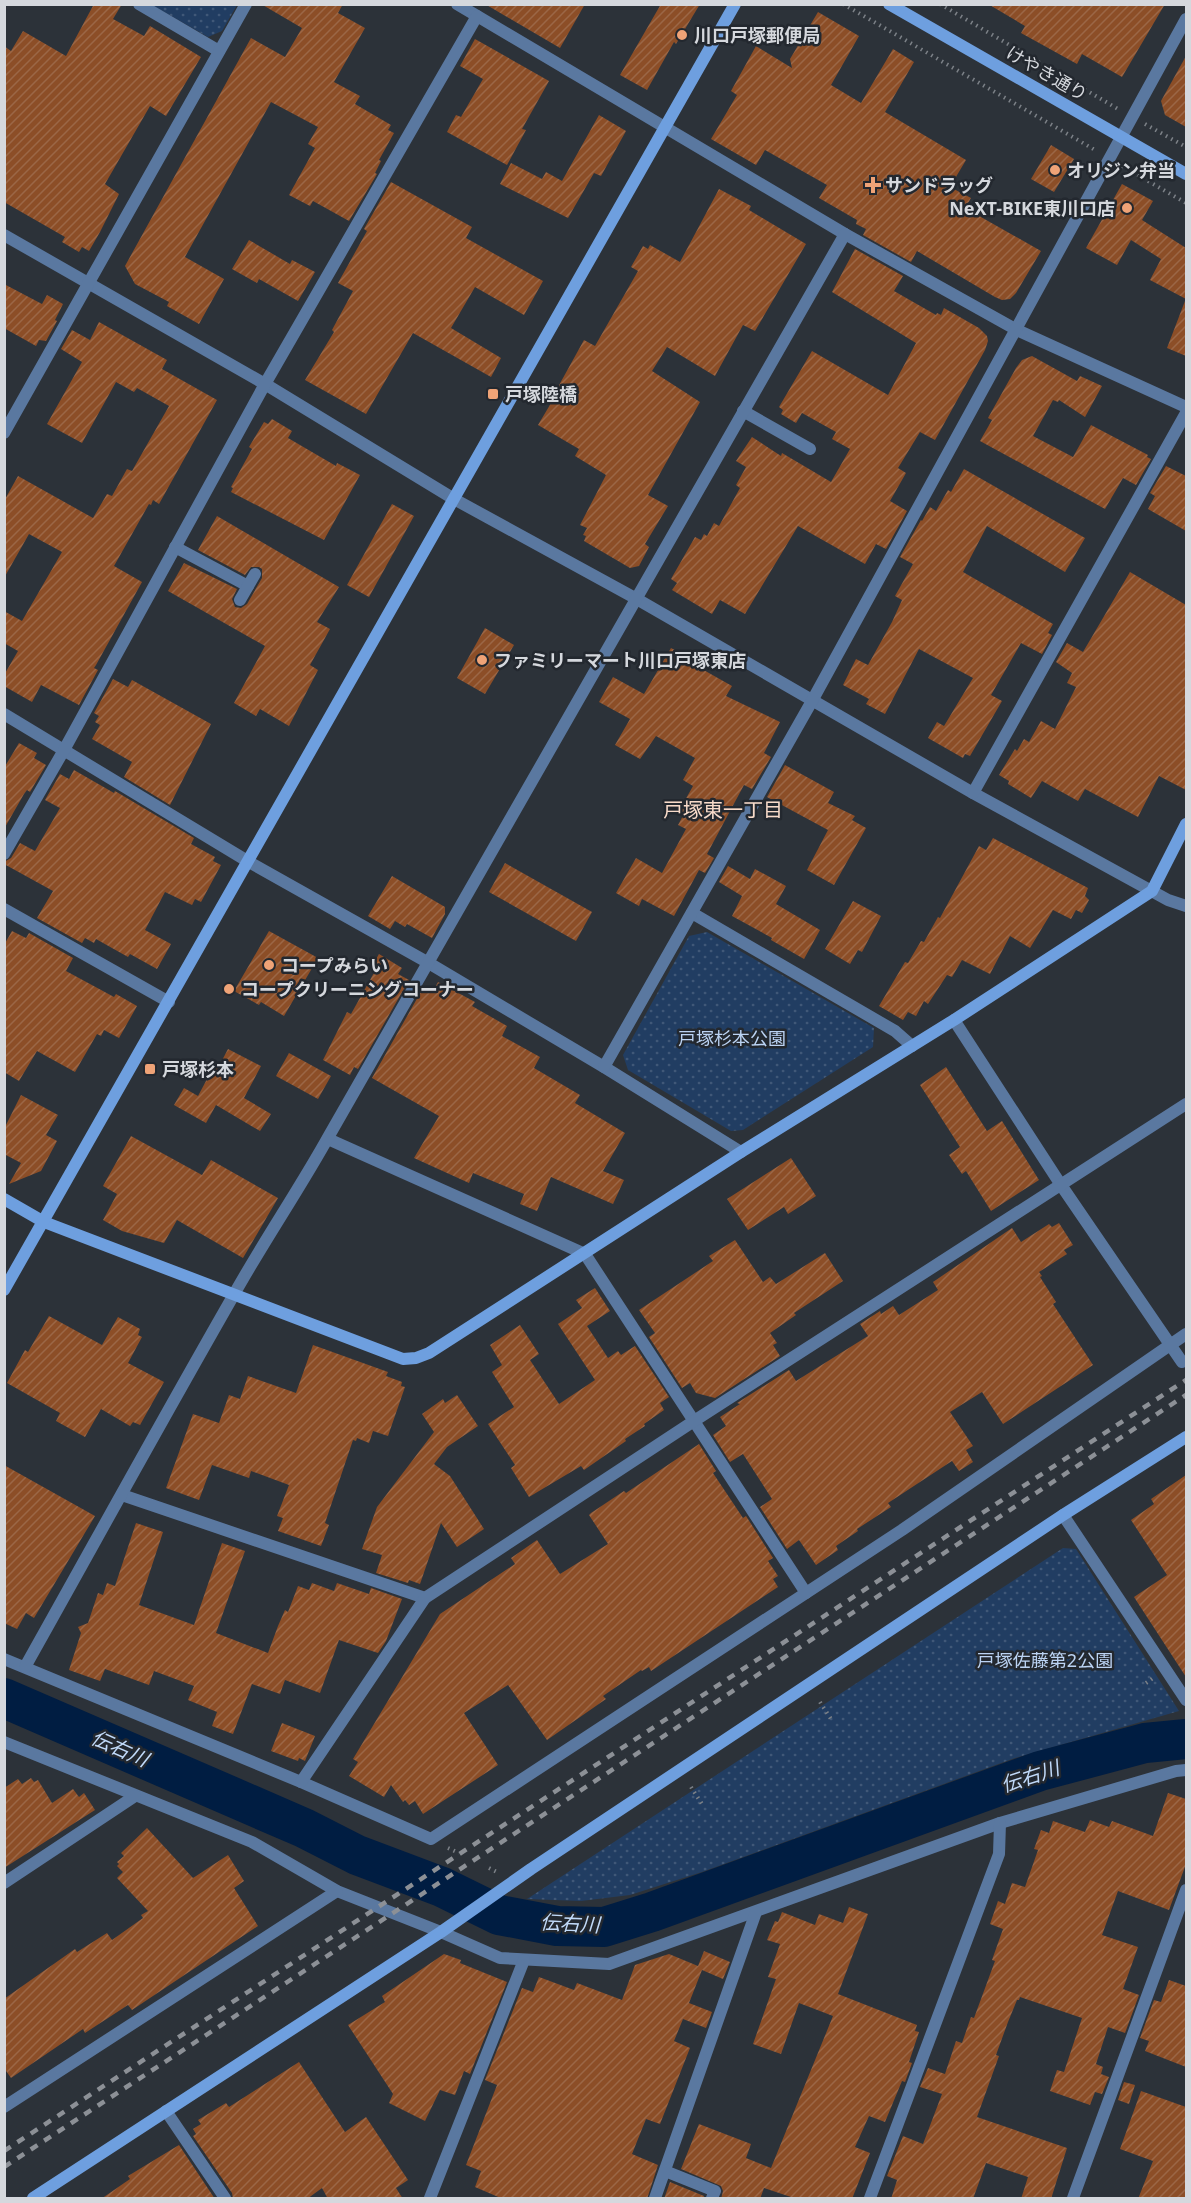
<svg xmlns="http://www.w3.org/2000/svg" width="1191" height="2203" viewBox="0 0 1191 2203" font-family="'Noto Sans','Noto Sans JP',sans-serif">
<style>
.park{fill:url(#park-dots)}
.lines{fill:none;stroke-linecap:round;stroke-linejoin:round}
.stream{stroke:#001d42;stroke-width:7}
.river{stroke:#001d42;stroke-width:40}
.building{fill:url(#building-hatch)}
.path{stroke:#7c8187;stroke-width:4;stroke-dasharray:1.5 4.5;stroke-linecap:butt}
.lane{stroke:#5a78a0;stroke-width:12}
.street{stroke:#5a78a0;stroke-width:12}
.secondary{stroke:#6e9fdf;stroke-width:12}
.rail{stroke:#8c9096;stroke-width:4.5;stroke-dasharray:8 8;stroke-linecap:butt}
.poi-dot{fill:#efa377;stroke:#23282f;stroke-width:2}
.labels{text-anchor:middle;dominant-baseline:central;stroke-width:5;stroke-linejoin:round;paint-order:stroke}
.poi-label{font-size:18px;font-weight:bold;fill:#d5d8dd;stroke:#23282f;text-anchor:start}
.street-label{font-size:18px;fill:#d5d8dd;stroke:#23282f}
.park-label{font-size:18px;fill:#bbd3f3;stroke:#23282f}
.neighbourhood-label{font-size:20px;fill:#f8dbca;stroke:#23282f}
.water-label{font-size:20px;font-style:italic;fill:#c1daf9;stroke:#23282f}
</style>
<defs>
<pattern id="park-dots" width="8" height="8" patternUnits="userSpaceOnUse" patternTransform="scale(1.5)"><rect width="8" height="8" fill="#213d62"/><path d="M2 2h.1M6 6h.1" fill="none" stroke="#405878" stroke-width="1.8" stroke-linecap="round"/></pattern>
<pattern id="building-hatch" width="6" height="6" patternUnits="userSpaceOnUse" patternTransform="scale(1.5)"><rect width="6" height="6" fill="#8c4e27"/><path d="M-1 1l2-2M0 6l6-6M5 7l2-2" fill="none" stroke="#9b6746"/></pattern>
</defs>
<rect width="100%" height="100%" fill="#2c3239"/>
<g class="park">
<polygon points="152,5 237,5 222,31 208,37"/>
<polygon points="707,932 874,1028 873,1047 743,1130 731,1131 628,1070 623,1055 689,936"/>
<polygon points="1063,1548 1076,1549 1179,1711 1015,1758 702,1872 630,1895 581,1901 527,1899"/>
</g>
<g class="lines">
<polyline class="stream" points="1002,1770 1005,1783"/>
<polyline class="river" points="4,1698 304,1828 357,1855 442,1887 499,1915 557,1926 604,1927 652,1912 1040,1771 1145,1743 1186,1739"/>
</g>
<g class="building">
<polygon points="94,4 122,4 113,19 144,36 150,26 201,57 166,116 150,106 105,184 119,194 100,232 89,251 82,247 79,252 62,242 65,237 4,202 4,46 11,51 23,31 66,56"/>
<polygon points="261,4 343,4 338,13 365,28 334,82 360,96 355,104 391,125 388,130 394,133 379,160 381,161 375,173 377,174 349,221 313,201 310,206 289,195 315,148 308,144 318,127 271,102 185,257 224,279 199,324 167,306 169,302 135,284 125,266 251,38 285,57 302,28"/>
<polygon points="485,4 585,4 560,48"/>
<polygon points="661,4 700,4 676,44 674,42 647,90 620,75"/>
<polygon points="988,4 1165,4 1122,77 1082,54 1077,64 1021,33 1025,26"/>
<polygon points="818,12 859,36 831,85 861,103 893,49 914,62 885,112 966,160 950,187 971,198 965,208 1041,251 1016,293 1010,299 1002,300 995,297 917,251 911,262 863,235 866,229 856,224 857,220 819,198 827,185 765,150 756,165 711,139 737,95 731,91 756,46 792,68 790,59"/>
<polygon points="475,39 549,81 522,129 526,130 507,165 447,132 456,115 461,117 483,79 460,66"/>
<polygon points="1186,56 1186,127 1165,115 1161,101"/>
<polygon points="599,115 626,131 601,176 594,173 568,218 500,184 511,163 542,179 546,172 562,181"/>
<polygon points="1051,145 1074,159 1054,192 1031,179"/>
<polygon points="391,182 472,227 466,238 543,281 524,315 475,287 451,328 501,358 491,377 413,333 366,414 305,380 334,332 332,330 353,291 338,283 367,231 364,229"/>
<polygon points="1122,184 1153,201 1142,220 1186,248 1186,299 1150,280 1161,259 1131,240 1117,265 1086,248"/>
<polygon points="719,189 751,206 749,210 806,244 755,331 743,325 715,376 667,347 652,371 700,402 648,495 668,506 645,544 649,547 639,566 630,568 584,541 586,536 583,535 587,528 580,525 606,475 575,456 579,449 538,425 560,388 558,387 584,340 595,346 638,271 631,267 643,246 648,249 650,245 680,262"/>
<polygon points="249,240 290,264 292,260 315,272 298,301 259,279 257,283 232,269"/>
<polygon points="855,249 903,276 894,291 936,315 937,313 941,315 944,308 979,328 987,336 988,341 985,350 935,440 920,432 898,468 906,473 890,501 907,511 886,549 876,544 865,564 798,526 745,614 720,600 712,614 672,590 677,583 671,579 695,537 701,540 704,534 707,536 714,523 719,526 740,488 736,485 746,467 736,461 752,437 781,456 782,453 831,482 850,449 832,439 836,432 802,413 796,423 781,414 783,410 779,407 812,351 888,395 916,343 832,292"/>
<polygon points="4,284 42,304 47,295 63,304 55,320 57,321 46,341 39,340 36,346 4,328"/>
<polygon points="1185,301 1186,301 1186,356 1167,348"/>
<polygon points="99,322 167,360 162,369 217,400 159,504 153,500 151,505 149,504 114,566 142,582 96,665 94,668 98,670 79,705 41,685 32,702 4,686 4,675 18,651 4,643 4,611 22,621 62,552 29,534 4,578 4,501 18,476 93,518 107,494 112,496 127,469 132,471 169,406 137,388 134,392 116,382 82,443 47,424 82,362 61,349 72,330 90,340"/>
<polygon points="1032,356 1077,381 1080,376 1102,386 1085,417 1059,400 1058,402 1053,400 1033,436 1073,457 1091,425 1148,455 1147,457 1151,459 1136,485 1123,478 1105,509 980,441 992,420 988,418 1016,368 1022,360"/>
<polygon points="272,419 292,431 288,438 336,466 337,463 360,475 324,540 231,492 233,488 231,487 252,449 249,447 264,422 268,424"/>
<polygon points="1166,466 1186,476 1186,531 1148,509 1155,496 1150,493"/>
<polygon points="964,469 1085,538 1065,572 987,526 963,572 1053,624 1048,633 1052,635 1042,654 1021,643 991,695 1002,701 970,756 965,754 963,758 928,738 937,722 944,726 973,678 919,649 885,714 866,704 869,699 843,685 856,659 868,665 892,622 902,600 895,596 913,564 900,557 921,520 922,521 930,507 936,511 948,490 951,492"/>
<polygon points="392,504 414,516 369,597 347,585"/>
<polygon points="217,516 339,587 317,622 330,629 310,665 318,670 289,726 260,709 256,716 234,703 265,646 168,591 184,563 237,589 232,599 235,607 241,608 247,604 262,578 262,569 259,567 251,567 245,575 198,550"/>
<polygon points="1130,572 1186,605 1186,790 1159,776 1138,817 1085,789 1078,801 1042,781 1031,798 1008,784 1009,781 999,775 1015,749 1017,751 1024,739 1029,742 1041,721 1055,729 1076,687 1067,683 1072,673 1056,662 1067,643 1083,652"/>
<polygon points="485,628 514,645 485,694 457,678"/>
<polygon points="671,648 695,661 693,664 732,686 726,696 780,722 764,753 771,757 752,789 744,785 707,854 714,858 705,873 699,870 674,916 642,899 639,906 616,893 636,858 662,873 686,829 678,825 684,814 679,811 693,786 683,780 695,758 656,736 640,759 615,745 630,719 599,702 613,677 644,694"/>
<polygon points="113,679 128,687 132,680 211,724 170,805 124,777 132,762 92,739 100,725 95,722 99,716 94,713"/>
<polygon points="19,743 37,753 34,758 46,765 30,792 27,790 24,794 4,829 4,768"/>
<polygon points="785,765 834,792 828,803 855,816 852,820 866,828 834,885 807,870 828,830 767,797"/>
<polygon points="74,770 114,793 115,791 194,838 191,844 215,857 213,861 221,865 201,902 195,899 192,905 165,892 145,930 171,944 157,969 130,954 128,957 96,939 94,943 85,938 82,943 37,918 53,891 4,864 4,862 11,858 20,843 35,851 60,808 45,800 60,774 69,779"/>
<polygon points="993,838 1088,888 1085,896 1089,900 1082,913 1076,910 1071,919 1053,910 1030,948 1010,936 990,974 962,960 952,977 947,975 928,1004 924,1001 916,1016 908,1012 903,1020 879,1006 905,962 908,963 921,941 924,942 938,917 940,918 979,846 986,850"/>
<polygon points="505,863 592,912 576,941 489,892"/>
<polygon points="728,866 750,879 755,869 786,886 776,904 820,930 804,959 771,940 772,938 732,916 742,896 719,882"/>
<polygon points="392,876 445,907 445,914 432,938 407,924 405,927 395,921 390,929 368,916"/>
<polygon points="853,901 881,916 862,952 858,950 850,964 825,949"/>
<polygon points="12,931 26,938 29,933 73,958 66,971 114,997 116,994 137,1006 119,1038 104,1030 101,1036 97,1034 75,1072 37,1051 19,1081 4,1072 4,945"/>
<polygon points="269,931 318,958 284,1016 261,1002 259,1005 234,991"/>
<polygon points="379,954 402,968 398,974 409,980 358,1069 354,1067 350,1075 323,1060 347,1012 351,1014 375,971 371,968"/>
<polygon points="438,982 475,1002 472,1006 507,1026 502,1036 540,1057 534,1068 580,1095 575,1103 625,1133 603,1171 624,1180 613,1204 551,1177 537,1211 520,1204 524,1194 473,1173 469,1183 414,1158 439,1116 372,1078 423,988 432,993"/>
<polygon points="228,1049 261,1066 244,1098 271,1114 260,1131 216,1105 206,1123 174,1105 184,1088 198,1096 214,1066 218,1068"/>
<polygon points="289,1053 331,1076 318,1099 276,1076"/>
<polygon points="946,1067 987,1131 1002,1121 1039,1180 991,1211 966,1171 962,1174 949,1155 960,1147 920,1085"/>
<polygon points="21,1095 58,1115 46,1135 57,1141 41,1171 9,1184 21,1163 4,1154 4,1129"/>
<polygon points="131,1136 202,1175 211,1160 278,1198 243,1258 177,1220 164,1243 122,1231 103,1220 117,1194 103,1186"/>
<polygon points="791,1158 816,1196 788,1214 784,1207 748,1230 727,1199"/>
<polygon points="1059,1223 1073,1245 1064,1250 1067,1254 1039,1272 1042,1276 1040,1277 1056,1302 1053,1304 1093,1365 1003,1424 982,1392 950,1412 973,1446 966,1450 973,1462 959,1471 952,1461 888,1503 891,1507 857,1529 858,1531 836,1546 838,1550 816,1565 799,1540 787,1549 760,1507 772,1499 743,1454 730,1462 713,1435 726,1426 720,1417 740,1404 737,1403 789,1370 796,1381 868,1336 860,1324 880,1311 881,1314 893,1306 899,1315 938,1290 933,1282 1012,1228 1021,1242 1049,1224 1052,1227"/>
<polygon points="735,1240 763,1282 770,1277 776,1284 825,1253 843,1281 794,1313 796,1315 770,1333 777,1343 773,1345 780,1356 715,1398 696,1393 690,1383 682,1388 649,1337 655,1333 639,1310 713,1261 709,1256"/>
<polygon points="595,1288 610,1311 587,1326 608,1358 618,1351 621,1355 635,1346 669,1397 660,1403 664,1410 644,1424 645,1426 625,1439 626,1441 584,1470 581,1466 529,1497 511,1468 515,1465 488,1424 514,1407 492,1372 502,1365 490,1345 520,1325 539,1354 530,1360 559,1404 595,1380 558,1324 582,1308 576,1300"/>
<polygon points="49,1316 102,1345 118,1317 140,1329 138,1335 142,1337 128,1363 164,1382 140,1425 133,1422 130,1426 101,1409 85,1437 56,1421 60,1413 7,1383 25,1350 28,1352"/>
<polygon points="313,1345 388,1372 386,1376 402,1382 401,1386 405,1387 388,1436 373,1431 369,1443 357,1438 356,1441 353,1440 325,1523 329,1525 321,1546 278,1531 283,1518 277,1516 289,1485 251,1471 249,1478 212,1465 199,1500 166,1488 193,1414 219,1423 229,1395 240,1399 248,1376 296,1393"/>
<polygon points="457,1395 478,1426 447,1447 434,1464 450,1476 484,1529 457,1547 441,1523 420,1584 409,1580 408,1583 376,1573 382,1555 362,1549 377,1507 434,1432 422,1414 443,1399 445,1403"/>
<polygon points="699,1444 716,1471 713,1473 743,1518 746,1516 773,1558 768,1561 778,1576 773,1579 778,1587 651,1671 649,1667 642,1671 641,1670 603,1696 606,1699 547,1740 508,1685 464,1713 498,1765 423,1814 415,1801 409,1805 405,1800 403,1802 391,1785 384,1797 349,1776 358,1762 353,1759 440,1614 515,1564 511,1558 537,1540 560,1574 608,1544 589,1515 591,1513 624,1491 626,1493"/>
<polygon points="4,1465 95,1516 34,1618 26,1613 17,1629 4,1623"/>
<polygon points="1186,1475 1186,1677 1134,1597 1167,1575 1131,1520 1154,1504 1151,1499"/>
<polygon points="136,1523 163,1532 139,1605 194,1625 222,1543 245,1551 216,1633 268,1653 278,1626 285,1610 288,1612 298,1586 309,1590 312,1583 334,1591 337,1583 369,1594 371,1588 402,1599 386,1641 378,1653 339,1640 320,1693 285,1680 280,1694 252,1684 233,1734 212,1726 217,1712 188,1700 194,1686 154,1671 149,1685 105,1669 100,1681 69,1670 81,1633 78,1627 88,1623 98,1593 103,1595 107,1583 115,1586"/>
<polygon points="282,1723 315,1736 305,1761 299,1758 298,1761 271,1751"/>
<polygon points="31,1778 34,1782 38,1780 52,1803 73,1789 79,1797 84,1793 95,1810 4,1868 4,1788 18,1779 22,1784"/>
<polygon points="1168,1793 1186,1799 1186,1864 1169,1910 1118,1891 1102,1935 1138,1947 1123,1989 1139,1995 1125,2033 1108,2027 1096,2064 1103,2067 1101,2074 1109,2077 1102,2094 1095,2092 1090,2105 1050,2091 1057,2070 1064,2072 1082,2018 1020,1997 1019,2000 1017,2000 1008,2022 996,2055 999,2056 977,2117 1067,2148 1051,2199 1021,2199 1028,2177 986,2163 973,2199 891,2199 897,2180 887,2176 903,2136 923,2144 942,2094 920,2087 928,2068 945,2074 956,2041 962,2043 971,2017 974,2018 995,1961 992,1960 1003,1929 990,1924 998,1901 1005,1904 1012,1883 1025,1887 1038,1850 1034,1849 1041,1830 1049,1833 1053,1821 1085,1832 1090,1820 1109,1827 1112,1821 1153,1836"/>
<polygon points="147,1828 193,1878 228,1855 244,1881 234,1888 258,1926 132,2010 128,2005 85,2033 83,2029 11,2078 4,2068 4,1999 75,1949 77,1952 107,1933 112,1940 143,1918 141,1915 148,1911 117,1878 123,1872 117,1866 119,1864 117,1862 124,1856 121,1853"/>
<polygon points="849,1907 868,1914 838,1994 917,2025 915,2031 919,2032 909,2062 912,2063 905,2082 902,2081 885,2122 869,2116 855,2147 870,2153 852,2199 797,2199 764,2188 760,2199 721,2199 723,2191 721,2186 681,2169 699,2124 751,2144 746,2158 771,2168 833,2016 799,2003 781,2054 753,2044 776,1979 768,1977 780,1944 767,1940 775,1921 778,1922 782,1912 815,1925 819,1914 843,1923"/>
<polygon points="704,1951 730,1962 723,1979 702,1970 689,2003 712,2012 706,2028 683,2019 674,2041 690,2048 660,2124 646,2119 632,2154 658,2165 647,2199 503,2199 475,2187 481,2171 466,2165 497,2085 485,2080 522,1988 533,1992 539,1977 574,1990 577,1983 622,2000 635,1965 669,1954 698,1966"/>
<polygon points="444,1954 461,1960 460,1963 507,1982 470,2074 464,2071 455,2095 440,2090 425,2121 389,2103 393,2094 348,2025 385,2002 382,1996"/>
<polygon points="1169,1980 1186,1986 1186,2067 1145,2051 1149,2041 1140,2038 1154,2000 1161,2002"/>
<polygon points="299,2062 345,2132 366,2117 408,2180 396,2188 403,2199 328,2199 322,2188 307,2199 233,2199 232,2193 193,2136 196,2134 193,2129 201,2124 198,2120 226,2103 229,2107"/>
<polygon points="1124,2082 1135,2085 1129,2104 1118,2100"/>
<polygon points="1141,2091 1186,2107 1186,2199 1138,2199 1153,2161 1120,2149"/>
<polygon points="179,2145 215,2199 101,2199 130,2179 128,2176"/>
<polygon points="670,2182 704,2196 704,2199 664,2199"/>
</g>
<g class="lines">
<g class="path">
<polyline points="843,4 1095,150"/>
<polyline points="940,4 1118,109"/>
<polyline points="1145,124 1186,147"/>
<polyline points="1122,166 1186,203"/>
<polyline points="1146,1683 1153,1678"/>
<polyline points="820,1702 831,1719"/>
<polyline points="691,1787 702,1804"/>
<polyline points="448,1848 459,1853"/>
<polyline points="489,1868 499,1873"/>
</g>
<g class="lane">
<polyline points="743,411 810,449"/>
<polyline points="175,547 248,586"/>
<polyline points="240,600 255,574"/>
</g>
<g class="street">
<polyline points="139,4 219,51"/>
<polyline points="457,4 845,234 1017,330 1186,407"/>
<polyline points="4,235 265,384 454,499 635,598 973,793 1168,900 1186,906"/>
<polyline points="4,433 246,4"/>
<polyline points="4,714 249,862 427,962 604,1067 741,1152"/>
<polyline points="973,793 1186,413"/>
<polyline points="4,854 64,750 265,384 477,16"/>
<polyline points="4,909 169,1002"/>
<polyline points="692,913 895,1031 912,1046"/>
<polyline points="954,1020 1061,1185 1182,1362"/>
<polyline points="604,1067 812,701 1186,19"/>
<polyline points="328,1139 585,1254 806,1593"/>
<polyline points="122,1495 425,1598"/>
<polyline points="1063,1515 1186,1700"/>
<polyline points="4,1659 301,1782 431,1839 902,1530 1186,1334"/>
<path d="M25,1667c69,-123 137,-247 207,-369 31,-56 67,-108 98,-164 172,-300 342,-601 515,-900"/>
<polyline points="4,1742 252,1842 337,1891 441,1932 500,1958 609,1964 1000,1823 1176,1771 1186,1770"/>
<polyline points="301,1782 425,1598 694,1421 1186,1104"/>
<polyline points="4,1883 135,1796"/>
<polyline points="4,2107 337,1891"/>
<polyline points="166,2111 225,2198"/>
<polyline points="665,2171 715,2191 712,2198"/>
<polyline points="430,2198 524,1960"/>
<polyline points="655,2198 756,1912"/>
<polyline points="870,2198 999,1854 1000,1823"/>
<polyline points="1073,2198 1186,1890"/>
</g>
<g class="secondary">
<polyline points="889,4 1186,174"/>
<polyline points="4,1199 44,1222 403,1359 416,1358 429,1353 741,1152 954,1020 1152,891 1186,824"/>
<polyline points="4,1290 735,4"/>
<polyline points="33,2198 441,1932 531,1869 1063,1515 1186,1437"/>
</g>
<g class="rail">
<polyline points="4,2151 1186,1380"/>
<polyline points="4,2167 1186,1395"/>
</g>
</g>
<g class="poi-dot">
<circle cx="682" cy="35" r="6"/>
<circle cx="1055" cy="170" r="6"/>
<path d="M870 176h6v6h6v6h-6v6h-6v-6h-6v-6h6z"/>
<circle cx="1127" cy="208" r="6"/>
<rect x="487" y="388" width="12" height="12" rx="3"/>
<circle cx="482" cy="660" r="6"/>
<circle cx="269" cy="965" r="6"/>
<circle cx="229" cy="989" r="6"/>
<rect x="144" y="1063" width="12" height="12" rx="3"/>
</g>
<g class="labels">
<g class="poi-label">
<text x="694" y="35">川口戸塚郵便局</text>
<text x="1067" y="170">オリジン弁当</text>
<text x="885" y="185">サンドラッグ</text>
<text x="1115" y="208" text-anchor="end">NeXT-BIKE東川口店</text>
<text x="505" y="394">戸塚陸橋</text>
<text x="494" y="660">ファミリーマート川口戸塚東店</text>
<text x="281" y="965">コープみらい</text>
<text x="241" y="989">コープクリーニングコーナー</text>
<text x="162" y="1069">戸塚杉本</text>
</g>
<g class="street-label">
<text transform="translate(1047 73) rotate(30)">けやき通り</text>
</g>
<g class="park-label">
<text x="732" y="1038">戸塚杉本公園</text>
<text x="1045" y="1660">戸塚佐藤第2公園</text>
</g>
<g class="neighbourhood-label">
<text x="723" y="809">戸塚東一丁目</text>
</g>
<g class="water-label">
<text transform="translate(120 1748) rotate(24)">伝右川</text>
<text transform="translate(1030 1776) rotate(-18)">伝右川</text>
<text transform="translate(570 1923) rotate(3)">伝右川</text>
</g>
</g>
<rect width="1191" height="2203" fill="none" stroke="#d5d8dd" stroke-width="12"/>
</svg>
